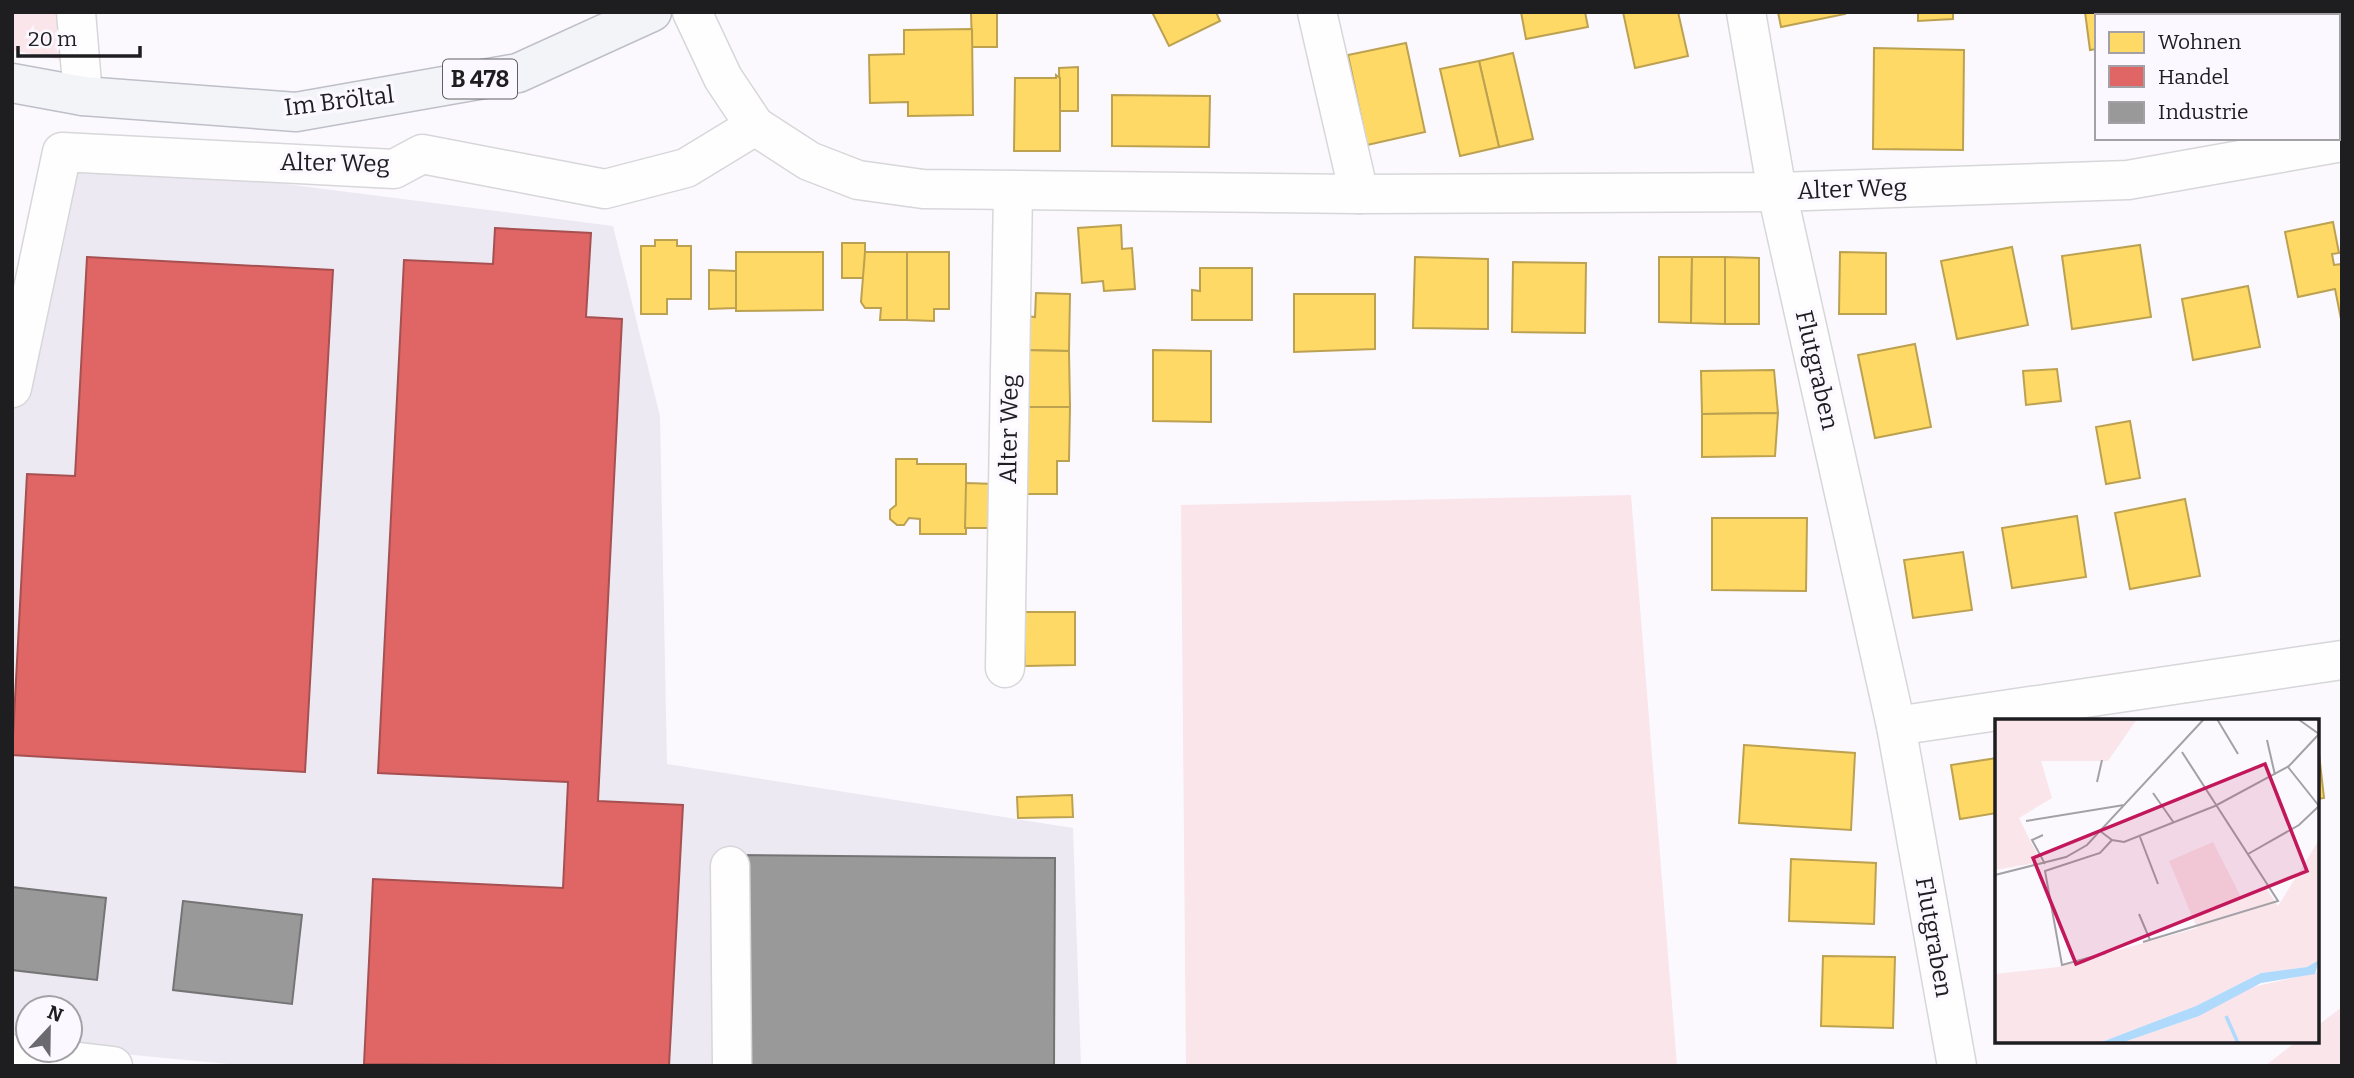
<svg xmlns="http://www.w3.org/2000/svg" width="2354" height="1078" viewBox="0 0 2354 1078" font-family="Bitter,serif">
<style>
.built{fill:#ece9f2}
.green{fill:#fae5eb}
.homes{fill:#ffd966;stroke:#bca151;stroke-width:2}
.shops{fill:#e06666;stroke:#a65051;stroke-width:2}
.industry{fill:#999;stroke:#747475;stroke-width:2}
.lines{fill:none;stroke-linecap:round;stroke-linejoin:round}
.minor-casing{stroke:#d7d6d9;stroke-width:41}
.major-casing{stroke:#bebfc8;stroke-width:41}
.minor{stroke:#fefeff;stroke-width:38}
.major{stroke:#f3f4f8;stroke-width:38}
.labels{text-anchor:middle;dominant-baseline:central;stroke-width:7;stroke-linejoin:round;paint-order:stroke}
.shield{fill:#fbf8ff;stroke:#605f63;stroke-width:2}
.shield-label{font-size:23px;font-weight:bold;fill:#1e1d20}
.street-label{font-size:24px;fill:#1e1d20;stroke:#fbf8ff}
.inset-river{fill:none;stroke:#afdafc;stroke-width:3.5}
.inset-road{fill:none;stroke:#a3a1a5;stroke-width:2}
.view{fill:#c2185b;fill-opacity:0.15;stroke:#c2185b;stroke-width:3.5}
.inset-edge{fill:none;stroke:#1e1d20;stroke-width:3.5}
</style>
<rect width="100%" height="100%" fill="#fbf9fe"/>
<polygon class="built" points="66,156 613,226 660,416 667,764 1073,828 1081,1066 249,1066 70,1049 70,1008 28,1008 28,1045 12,1044 12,415"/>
<g class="green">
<polygon points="12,12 57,12 61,60 12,50"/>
<polygon points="1631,495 1677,1066 1186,1066 1181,505"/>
<polygon points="2342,1007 2342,1066 2265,1066 2297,1041 2317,1041 2317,1026"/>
</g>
<g class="homes">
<polygon points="971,12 997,12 997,47 972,47"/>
<polygon points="1152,12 1216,12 1220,21 1169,46"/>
<polygon points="1521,12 1585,12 1588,27 1526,39"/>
<polygon points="1623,12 1678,12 1688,56 1635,68"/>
<polygon points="1778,12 1845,12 1845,14 1781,27"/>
<polygon points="1918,12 1953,12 1953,19 1918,21"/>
<polygon points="2085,12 2163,12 2164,16 2097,16 2097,49 2090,50"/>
<polygon points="2342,25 2342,102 2338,102 2338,26"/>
<polygon points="972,29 973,115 908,116 908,102 870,103 869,55 904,54 904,30"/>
<polygon points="1406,43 1425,132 1367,145 1348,55"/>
<polygon points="1874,48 1964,50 1963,150 1873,149"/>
<polygon points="1513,53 1533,139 1499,147 1479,61"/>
<polygon points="1479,61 1499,147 1460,156 1440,69"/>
<polygon points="1078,67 1078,111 1060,111 1059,68"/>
<polygon points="1056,75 1060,78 1060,151 1014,151 1015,78 1056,78"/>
<polygon points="1112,95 1210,96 1209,147 1112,146"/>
<polygon points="2333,222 2339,253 2332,254 2334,265 2342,264 2341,319 2335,289 2298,297 2285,232"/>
<polygon points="1121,225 1122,249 1132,248 1135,289 1104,291 1103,281 1082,283 1078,228"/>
<polygon points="655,240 677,240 677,246 691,246 691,299 667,299 667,314 641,314 641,246 655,246"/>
<rect x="842" y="243" width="23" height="35"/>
<polygon points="2140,245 2151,317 2072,329 2062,256"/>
<polygon points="2012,247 2028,325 1957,339 1941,261"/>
<polygon points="736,252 823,252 823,310 736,311"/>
<polygon points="865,252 907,252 907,320 880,320 881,308 865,308 861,302"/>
<polygon points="907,252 949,252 949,309 934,309 934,321 907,320"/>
<polygon points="1840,252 1886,253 1886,314 1839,314"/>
<polygon points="1415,257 1488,259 1488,329 1413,328"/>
<polygon points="1659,257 1692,257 1691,323 1659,322"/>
<polygon points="1692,257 1725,257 1725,324 1691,323"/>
<polygon points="1725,257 1759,258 1759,324 1725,324"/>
<polygon points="1513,262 1586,263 1585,333 1512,332"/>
<polygon points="1200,268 1252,268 1252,320 1192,320 1192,290 1200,291"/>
<polygon points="709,270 736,271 736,308 709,309"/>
<polygon points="2248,286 2260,347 2193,360 2182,299"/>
<polygon points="1036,293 1070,294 1069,351 1019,350 1027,316 1035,317"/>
<polygon points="1294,294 1375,294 1375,349 1294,352"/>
<polygon points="1915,344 1931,427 1875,438 1858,355"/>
<polygon points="1019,350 1069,351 1070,407 1028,407"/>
<polygon points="1153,350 1211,351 1211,422 1153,421"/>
<polygon points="2057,369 2061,401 2026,405 2023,371"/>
<polygon points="1774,370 1778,413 1702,414 1701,371"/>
<polygon points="1028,407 1070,407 1069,461 1057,461 1057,494 1016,494"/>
<polygon points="1778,413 1775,456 1702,457 1702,414"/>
<polygon points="2130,421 2140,478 2106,484 2096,427"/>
<polygon points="896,459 917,459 917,464 966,464 966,534 920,534 920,519 909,518 904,525 897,525 890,519 890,510 896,505"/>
<polygon points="966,483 996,484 997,528 965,528"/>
<polygon points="2185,499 2200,576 2130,589 2115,513"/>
<polygon points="2077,516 2086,577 2012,588 2002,528"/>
<polygon points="1712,518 1807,518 1806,591 1712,590"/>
<polygon points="1963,552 1972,610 1913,618 1904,560"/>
<polygon points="1024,612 1075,612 1075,665 1025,666"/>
<polygon points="2317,736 2324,798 2317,799"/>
<polygon points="1744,745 1855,753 1851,830 1739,823"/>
<polygon points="1997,758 1997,813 1960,819 1951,765"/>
<polygon points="1072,795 1073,817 1018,818 1017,797"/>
<polygon points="1791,859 1876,863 1874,924 1789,921"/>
<polygon points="1823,956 1895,957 1893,1028 1821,1026"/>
</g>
<g class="shops">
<polygon points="495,228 591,233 586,317 622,319 598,801 683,805 669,1066 364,1064 373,879 563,888 568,782 378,773 404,260 493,264"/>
<polygon points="87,257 333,270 305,772 12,755 27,474 75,476"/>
</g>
<g class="industry">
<polygon points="738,855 1055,858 1054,1066 736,1066"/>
<polygon points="12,887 106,898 97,980 12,970"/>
<polygon points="183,901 302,915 292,1004 173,990"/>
</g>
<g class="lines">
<defs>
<g id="minor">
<polyline points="76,12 83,96"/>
<polyline points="692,12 723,78 755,126 809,161 858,180 923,189 1359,194 1777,192 2128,180 2342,142"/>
<polyline points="1317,12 1359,194"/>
<polyline points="1746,12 1777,192 1896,726 1957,1066"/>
<polyline points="12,388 62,152 394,169 422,154 605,189 686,168 755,126"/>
<polyline points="1005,668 1013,191"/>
<polyline points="1896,726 2342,660"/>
<polyline points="730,866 732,1066"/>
<polyline points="12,1054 113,1066"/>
</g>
<polyline id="major" points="12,83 83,96 296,112 518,73 652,12"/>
</defs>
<use href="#minor" class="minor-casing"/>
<use href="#major" class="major-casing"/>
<use href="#minor" class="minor"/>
<use href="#major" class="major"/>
</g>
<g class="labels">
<rect class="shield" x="443" y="59.5" width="74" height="39" rx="5"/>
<g class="shield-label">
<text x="480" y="79">B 478</text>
</g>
<g class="street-label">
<text transform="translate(339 101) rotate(-7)">Im Bröltal</text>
<text transform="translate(335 163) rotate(1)">Alter Weg</text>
<text transform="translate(1852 189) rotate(-2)">Alter Weg</text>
<text transform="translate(1817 370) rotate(77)">Flutgraben</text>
<text transform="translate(1009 429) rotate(-89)">Alter Weg</text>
<text transform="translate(1934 937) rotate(80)">Flutgraben</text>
</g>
</g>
<g transform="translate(1995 719)">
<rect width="324" height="324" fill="#fbf9fe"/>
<path d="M0,0h142l-29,42h-67l11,37 -33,20 22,44 -46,8zM324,121v120l-12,7 -46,6 -65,33 -97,37h-104v-69l63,-7 139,-39 -28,-67 44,-19 28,55 25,-9 12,18zM324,253v71h-198l78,-27 45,-27z" fill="#fae5eb"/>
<path d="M324,241l-4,14 -54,9 -62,33 -78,27h-22l97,-37 65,-33 46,-6z" fill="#afdafc"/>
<path class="inset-river" d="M231,297l12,27"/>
<path class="inset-road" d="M222,0l21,35M303,0l21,15M272,21l8,35M293,48l31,39M102,63l5,-22M158,74l21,30M31,102l98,-16M105,112l12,9 12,2 91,-36 74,-40 30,-32M48,116l-11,5 13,24M145,118l18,47M253,135l51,-29 20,-19M0,156l71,-18 21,-12 117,-126M144,195l11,26M148,223l135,-41 -96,-149M111,234l-44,12 -17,-94 55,-18 12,-13"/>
<path class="view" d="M270,45l42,107 -231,93 -43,-106z"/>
<rect width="324" height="324" class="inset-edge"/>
</g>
<rect width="2354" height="1078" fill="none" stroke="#1e1d20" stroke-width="28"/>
<rect x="2095" y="14" width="245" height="126" fill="#fbf8ff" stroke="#a3a0a6" stroke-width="2"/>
<rect x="2109" y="32" width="35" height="21" fill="#ffd966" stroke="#a3a0a6" stroke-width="2"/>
<text x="2158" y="49" font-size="21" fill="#1e1d20">Wohnen</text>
<rect x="2109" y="66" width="35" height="21" fill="#e06666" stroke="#a3a0a6" stroke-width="2"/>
<text x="2158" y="84" font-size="21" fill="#1e1d20">Handel</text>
<rect x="2109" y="102" width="35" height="21" fill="#999999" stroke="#a3a0a6" stroke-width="2"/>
<text x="2158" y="119" font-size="21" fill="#1e1d20">Industrie</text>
<g transform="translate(49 1029) rotate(22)"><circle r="33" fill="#fbf8ff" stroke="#a3a0a6" stroke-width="2"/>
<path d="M0-5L12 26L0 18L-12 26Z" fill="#6b6a6e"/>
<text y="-10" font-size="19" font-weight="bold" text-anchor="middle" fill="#1e1d20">N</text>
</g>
<path d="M18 46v10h122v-10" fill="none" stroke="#1e1d20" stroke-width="3.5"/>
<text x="28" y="46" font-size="21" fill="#1e1d20" stroke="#fbf8ff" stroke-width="5" paint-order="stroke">20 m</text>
</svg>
